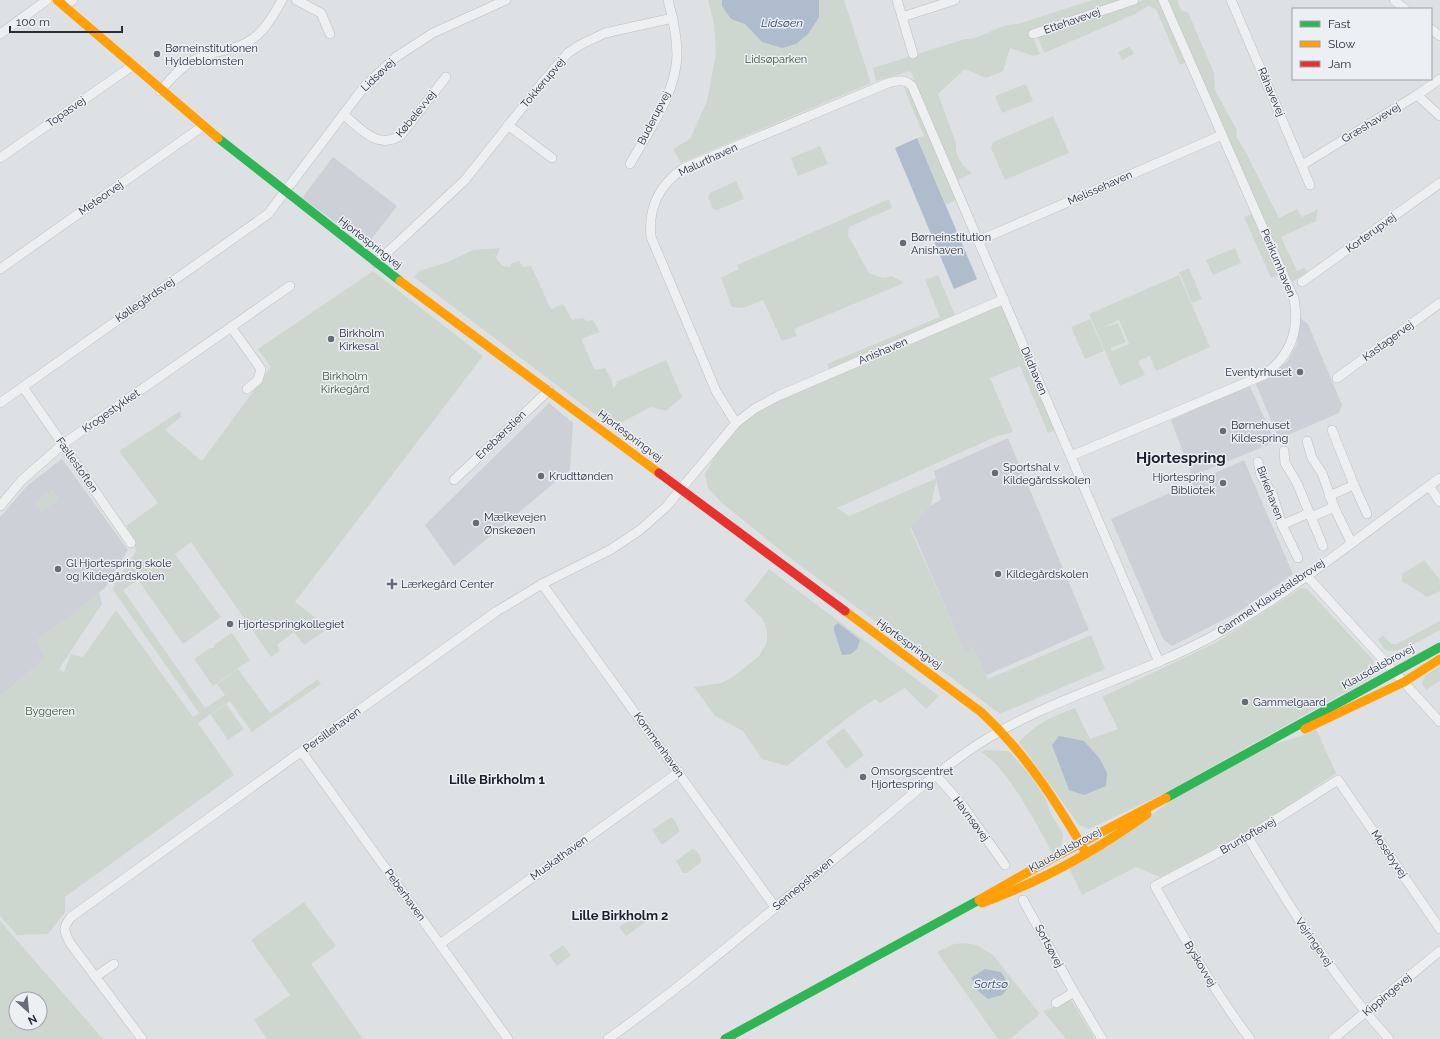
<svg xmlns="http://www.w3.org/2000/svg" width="1440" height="1039" viewBox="0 0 1440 1039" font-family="Raleway,sans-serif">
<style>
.built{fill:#cdd0d7}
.green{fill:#ced7cf;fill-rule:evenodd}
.water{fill:#aebcce}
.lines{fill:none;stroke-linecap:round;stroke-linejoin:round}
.street-casing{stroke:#bcbfc2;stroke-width:10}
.street{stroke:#eeeff0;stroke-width:9}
.fast{stroke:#30b455;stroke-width:9}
.slow{stroke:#ff9f0a;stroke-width:9}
.jam{stroke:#e5322d;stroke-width:9}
.poi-dot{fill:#676c76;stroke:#eceff4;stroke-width:1.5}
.labels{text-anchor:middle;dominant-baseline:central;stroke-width:3;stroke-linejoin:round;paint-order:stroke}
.street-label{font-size:11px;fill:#272d3b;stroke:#eceff4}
.poi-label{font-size:11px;fill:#272d3b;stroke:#eceff4;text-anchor:start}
.park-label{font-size:11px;fill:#3a5635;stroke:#eceff4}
.water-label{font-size:12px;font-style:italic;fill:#334a6d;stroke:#eceff4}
.quarter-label{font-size:13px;font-weight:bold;fill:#191f2c;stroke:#eceff4}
.district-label{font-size:15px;font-weight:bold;fill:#191f2c;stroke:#eceff4}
</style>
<rect width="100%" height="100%" fill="#dee1e4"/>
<g class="built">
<polygon points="333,157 397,206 367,245 302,198"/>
<polygon points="1300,318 1308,324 1342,405 1339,413 1279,439 1255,382 1287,362 1297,344"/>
<polygon points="1249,384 1275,442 1192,476 1171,420"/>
<polygon points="549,403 573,423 570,470 454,566 425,525"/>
<polygon points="1008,438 1089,630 987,675 965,653 907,518 941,500 934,471"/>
<polygon points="62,459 128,550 105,588 78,610 45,659 0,696 0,517 28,485"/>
<polygon points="1244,460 1293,574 1237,613 1172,646 1163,639 1111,519"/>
</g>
<g class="green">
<polygon points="708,0 844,0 871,83 681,163 673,149 690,139 707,101 716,54 714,24"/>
<path d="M1092,0h35l-96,33 9,21 -7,2 -23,-8 -7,23 -17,7 -21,-9 -27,25 18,49v9l7,14 9,7 -14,7 6,15 -18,10 -29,-67 7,-2 -18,-43 -2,-9 11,-4 -5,-9 -34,10 -3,-13 92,-29c19,0 34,-16 53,-15z"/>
<polygon points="1144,0 1161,0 1188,61 1180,65 1156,9 1148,6 1135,14 1044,53 1037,36"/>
<polygon points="1168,0 1177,0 1182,11 1188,12 1214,73 1215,90 1237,130 1236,136 1245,151 1279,218 1297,209 1302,217 1318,209 1316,221 1281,237 1297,271 1304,268 1308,272 1289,284"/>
<polygon points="1130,46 1134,54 1122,60 1118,52"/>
<polygon points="1026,84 1033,101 1002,113 995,96"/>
<polygon points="1053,116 1069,153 1005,180 991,148 993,142"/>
<polygon points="820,146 828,164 798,176 791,158"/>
<polygon points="736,181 744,199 717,210 713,209 708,197 710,193"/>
<polygon points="889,199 892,208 849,227 848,235 869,273 883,278 892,276 904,283 794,329 797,336 782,341 763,300 743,308 732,307 721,278 739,269 737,265"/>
<polygon points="1252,214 1279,275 1271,278 1244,217"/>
<polygon points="500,248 496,258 502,266 510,267 512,263 519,261 523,267 531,266 551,309 563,304 572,320 583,318 587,321 593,320 600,332 581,339 595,370 605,368 612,381 613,389 617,384 616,382 666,360 682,397 666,411 651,407 619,424 608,424 414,277 419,271 448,262 473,250"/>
<polygon points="1235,248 1241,263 1213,275 1206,260"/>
<polygon points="1189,268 1202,299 1192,303 1179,272"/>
<polygon points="373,271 483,356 295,602 329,628 304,645 294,632 277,645 280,651 271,657 191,542 175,554 221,617 183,644 138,580 123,590 205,708 225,695 217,684 238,669 270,713 318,679 321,684 252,732 230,701 198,723 234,775 65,897 65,912 48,934 17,935 0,916 0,696 45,659 36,640 78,610 99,592 102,604 59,669 64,672 71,654 83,657 116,610 193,717 199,713 113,590 115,583 136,551 133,537 126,526 158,503 119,451 180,411 181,417 165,430 202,461 271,367 258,349"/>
<path d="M938,275l20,47 37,-15 7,-1 54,124 -8,3 -28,-67 -30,12 23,54 -18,5 -158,71 12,8 88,-38 -6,27 -21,23 55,124 8,-6 15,33 103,-44 14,34 -105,45 -215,-160 -63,-51 -14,-15 -3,-14c6,-10 11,-22 19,-32 28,-34 70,-50 109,-65l-6,-13 113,-47 -15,-37z"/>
<path d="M1179,275l31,72 -54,24 -6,-15 -12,5 7,14 -25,11 -31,-72zM1119,320l10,24 -17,7 -1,-3 15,-6 -8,-19 -16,5z"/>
<polygon points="1090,319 1104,351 1085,359 1071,327"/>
<polygon points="52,490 59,499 41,512 34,503"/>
<polygon points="1424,560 1440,580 1440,591 1427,597 1402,581 1402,574"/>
<path d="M769,569l170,127 -13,13 -21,-21 -25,15 -5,-4c-31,20 -59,44 -88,67l-25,-7 -19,-28 -28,-15 -21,-29 27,-4 12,-6 26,-21 8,-14v-12l-5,-12 -18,-17z"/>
<path d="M1301,588l6,1 67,72 -3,17 -210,117 -72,34 -10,-4 -60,-83c18,-19 32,-25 56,-34l15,31 28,-10 -16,-32 115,-55z"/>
<path d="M1440,621v9c-10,5 -44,26 -54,20 -3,-2 -5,-7 -8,-10l5,-5 8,9h6z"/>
<polygon points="232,633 250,660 213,686 194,659 210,648 213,648 215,644"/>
<polygon points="1440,666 1440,681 1426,690 1422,683 1426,675"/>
<polygon points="226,704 244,729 228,740 211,715"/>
<polygon points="844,728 864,755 846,769 826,742"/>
<polygon points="1316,729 1336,773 1262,824 1160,877 1136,867 1082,895 1069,868 1131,830 1176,797 1271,745 1304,735"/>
<path d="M986,750l23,1 23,27 14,21 5,15 12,20 -2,12 -9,7c-15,-28 -44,-85 -71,-101z"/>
<polygon points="670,818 673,818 680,831 662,845 652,830"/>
<path d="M692,849c5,1 10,8 9,13l-14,11h-4l-7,-12z"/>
<polygon points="304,902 336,946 311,964 363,1039 267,1039 254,1020 290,995 251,940"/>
<polygon points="641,912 647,921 626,936 619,927"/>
<path d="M0,921l103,118h-103zM16,999h24v24h-24z"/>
<polygon points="965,943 977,945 993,955 1040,1014 1010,1039 998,1039 937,952 954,944"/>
<polygon points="563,945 571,955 557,966 549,955"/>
<polygon points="1071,1000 1095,1039 1066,1039 1043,1011"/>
</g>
<g class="water">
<polygon points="722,0 819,0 819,17 808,34 796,44 782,48 762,42 745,24 731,19 722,6"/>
<polygon points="917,138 977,279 954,289 895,148"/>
<polygon points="838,623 860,640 857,649 851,654 842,655 834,630 834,626"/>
<polygon points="1059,736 1084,741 1100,759 1107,773 1106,786 1084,795 1069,790 1052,745"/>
<polygon points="985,969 1001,972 1010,986 1002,995 988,999 978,991 971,978"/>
</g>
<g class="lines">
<defs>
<g id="street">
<polyline points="296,0 321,13 330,34"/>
<polyline points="897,0 913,54"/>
<polyline points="1231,0 1310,185"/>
<polyline points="1394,0 1405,9"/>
<polyline points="65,6 73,0"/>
<polyline points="902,17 955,0"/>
<polyline points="1431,29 1440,36"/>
<polyline points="0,34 47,0"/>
<polyline points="1033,34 1134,0"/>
<path d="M160,91c10,-11 19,-23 32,-30 13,-7 27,-9 41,-13 26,-7 37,-26 49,-48"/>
<polyline points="1417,95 1440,116"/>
<path d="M343,114c17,14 35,37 58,21l45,-58"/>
<polyline points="508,125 552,158"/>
<polyline points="0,158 132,66"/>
<path d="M630,164c19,-34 46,-70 47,-109 0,-19 -4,-37 -9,-55"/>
<polyline points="1302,165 1417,95 1440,79"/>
<polyline points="978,241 1222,135"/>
<polyline points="376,263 465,180 542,83 568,53 580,45 605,33 673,18"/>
<polyline points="0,269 203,126"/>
<polyline points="1302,282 1440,183"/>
<polyline points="231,327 261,369 258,380 247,389"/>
<polyline points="1337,378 1440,303"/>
<polyline points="23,387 131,543"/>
<polyline points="0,403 268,214 364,87 396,57 433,33 506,0"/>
<path d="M736,423l-20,-32 -65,-154c-3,-30 8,-52 33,-69l204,-85c10,-3 17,-4 24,3l247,576"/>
<polyline points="1307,441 1312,458 1322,473 1334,507 1351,542"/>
<polyline points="1284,451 1285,463 1297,483 1311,517 1334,507"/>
<path d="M1071,456l193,-81c26,-19 36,-45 30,-76l-131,-299"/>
<polyline points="1258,462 1261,475 1273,496 1282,525 1309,513"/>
<polyline points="454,480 549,390"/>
<polyline points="1354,485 1367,514"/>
<polyline points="1429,486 1440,502"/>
<polyline points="1329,496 1354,485 1332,430"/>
<polyline points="0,506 22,480 63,444 290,286"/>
<polyline points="1311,517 1323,546"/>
<polyline points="1282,525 1298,558"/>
<polyline points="1306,575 1440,722"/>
<polyline points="542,584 775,907"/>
<polyline points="302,752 508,1039"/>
<polyline points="935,774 963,806 1005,865"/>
<path d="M1248,837c43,72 85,140 141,202"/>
<polyline points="1023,900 1074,992 1102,1039"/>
<polyline points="440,944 679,772"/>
<polyline points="95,977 114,964"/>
<polyline points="1056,1003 1074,992"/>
<path d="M142,1039l-72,-96c-6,-12 -8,-15 1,-26l426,-306 45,-27 68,-34 30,-20 26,-23 70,-84 18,-14 24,-13 226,-97"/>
<path d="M608,1039c86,-61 164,-130 246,-196 41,-33 79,-69 123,-98 72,-47 158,-67 234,-108 79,-43 155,-106 229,-159"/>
<path d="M1250,1039c-36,-48 -66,-101 -95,-153l93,-49 90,-57 102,149"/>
<polyline points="1333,1039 1440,951"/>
</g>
</defs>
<use href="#street" class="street-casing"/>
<use href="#street" class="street"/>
<g class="fast">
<polyline points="218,138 400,281"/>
<polyline points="1166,798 1440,647"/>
<polyline points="725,1039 979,900"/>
</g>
<g class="slow">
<polyline points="57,0 218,138"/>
<polyline points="400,281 659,473"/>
<path d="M845,611l136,101c44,41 75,89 105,141"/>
<polyline points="1305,729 1404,682 1440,659"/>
<polyline points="979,900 1049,860 1166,798"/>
<path d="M982,903c58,-21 115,-53 165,-89"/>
</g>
<polyline class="jam" points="659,473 845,611"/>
</g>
<g class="poi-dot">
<circle cx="157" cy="54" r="4"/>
<circle cx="903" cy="243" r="4"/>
<circle cx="331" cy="339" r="4"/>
<circle cx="1300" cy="372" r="4"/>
<circle cx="1223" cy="431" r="4"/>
<circle cx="995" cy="473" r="4"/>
<circle cx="541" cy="476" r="4"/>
<circle cx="1223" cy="483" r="4"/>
<circle cx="476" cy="523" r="4"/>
<circle cx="58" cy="569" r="4"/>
<circle cx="998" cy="574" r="4"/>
<path d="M390 578h4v4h4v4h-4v4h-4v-4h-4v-4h4z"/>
<circle cx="230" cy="624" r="4"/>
<circle cx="1245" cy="702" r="4"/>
<circle cx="863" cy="777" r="4"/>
</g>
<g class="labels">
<g class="street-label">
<text transform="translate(1072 21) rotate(-19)">Ettehavevej</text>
<text transform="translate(378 75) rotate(-44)">Lidsøvej</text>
<text transform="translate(543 83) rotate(-50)">Tokkerupvej</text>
<text transform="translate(1271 92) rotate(67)">Råhavevej</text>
<text transform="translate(66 112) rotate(-35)">Topasvej</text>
<text transform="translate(416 114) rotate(-51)">Købelevvej</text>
<text transform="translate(654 118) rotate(-63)">Buderupvej</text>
<text transform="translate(1371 123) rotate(-31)">Græshavevej</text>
<text transform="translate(708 160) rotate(-25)">Malurthaven</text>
<text transform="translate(1100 188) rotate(-24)">Melissehaven</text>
<text transform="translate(101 198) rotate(-35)">Meteorvej</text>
<text transform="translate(1371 233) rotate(-36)">Korterupvej</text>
<text transform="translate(370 243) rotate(38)">Hjortespringvej</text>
<text transform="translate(1278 263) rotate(67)">Perikumhaven</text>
<text transform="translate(145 300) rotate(-35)">Køllegårdsvej</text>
<text transform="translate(1388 341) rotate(-36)">Kastagervej</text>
<text transform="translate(883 351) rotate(-23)">Anishaven</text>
<text transform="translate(1034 371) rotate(67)">Dildhaven</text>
<text transform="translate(111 411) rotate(-35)">Krogestykket</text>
<text transform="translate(501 435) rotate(-44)">Enebærstien</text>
<text transform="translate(630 436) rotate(37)">Hjortespringvej</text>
<text transform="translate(77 465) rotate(55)">Fællestoften</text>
<text transform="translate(1270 493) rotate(69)">Birkehaven</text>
<text transform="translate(1271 597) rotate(-34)">Gammel Klausdalsbrovej</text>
<text transform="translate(909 644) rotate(36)">Hjortespringvej</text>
<text transform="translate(1378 667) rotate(-29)">Klausdalsbrovej</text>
<text transform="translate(332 730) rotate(-36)">Persillehaven</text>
<text transform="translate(659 745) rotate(54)">Kommenhaven</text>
<text transform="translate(971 819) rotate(53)">Havnsøvej</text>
<text transform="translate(1248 836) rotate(-30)">Bruntoftevej</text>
<text transform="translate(1065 850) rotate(-29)">Klausdalsbrovej</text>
<text transform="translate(1389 854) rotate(56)">Mosebyvej</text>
<text transform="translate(559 858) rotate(-36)">Muskathaven</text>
<text transform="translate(803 884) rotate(-40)">Sennepshaven</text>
<text transform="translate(405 895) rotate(54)">Peberhaven</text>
<text transform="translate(1314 942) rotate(55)">Vejringevej</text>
<text transform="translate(1049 946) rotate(62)">Sortsøvej</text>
<text transform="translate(1200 964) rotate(59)">Byskovvej</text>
<text transform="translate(1387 995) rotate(-40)">Kippingevej</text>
</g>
<g class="poi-label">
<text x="165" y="48">Børneinstitutionen<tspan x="165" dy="13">Hyldeblomsten</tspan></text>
<text x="911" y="237">Børneinstitution<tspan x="911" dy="13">Anishaven</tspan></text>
<text x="339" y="333">Birkholm<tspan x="339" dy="13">Kirkesal</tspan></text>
<text x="1292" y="372" text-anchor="end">Eventyrhuset</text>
<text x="1231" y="425">Børnehuset<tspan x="1231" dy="13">Kildespring</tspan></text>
<text x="1003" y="467">Sportshal v.<tspan x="1003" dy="13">Kildegårdsskolen</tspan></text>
<text x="549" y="476">Krudttønden</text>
<text x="1215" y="477" text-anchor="end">Hjortespring<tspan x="1215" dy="13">Bibliotek</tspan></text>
<text x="484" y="517">Mælkevejen<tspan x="484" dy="13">Ønskeøen</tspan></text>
<text x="66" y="563">Gl Hjortespring skole<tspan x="66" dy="13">og Kildegårdskolen</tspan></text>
<text x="1006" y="574">Kildegårdskolen</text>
<text x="401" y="584">Lærkegård Center</text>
<text x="238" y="624">Hjortespringkollegiet</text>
<text x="1253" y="702">Gammelgaard</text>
<text x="871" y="771">Omsorgscentret<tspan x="871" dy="13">Hjortespring</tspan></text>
</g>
<g class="park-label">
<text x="776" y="59">Lidsøparken</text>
<text x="345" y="376">Birkholm<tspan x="345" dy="13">Kirkegård</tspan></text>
<text x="50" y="711">Byggeren</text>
</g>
<g class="water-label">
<text x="782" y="23">Lidsøen</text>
<text x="991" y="984">Sortsø</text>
</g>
<g class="quarter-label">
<text x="497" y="779">Lille Birkholm 1</text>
<text x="620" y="915">Lille Birkholm 2</text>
</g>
<g class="district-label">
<text x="1181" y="458">Hjortespring</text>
</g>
</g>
<rect x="1292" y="8" width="140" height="72" fill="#eceff4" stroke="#9da1aa"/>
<rect x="1300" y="21" width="20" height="6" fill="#30b455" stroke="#9da1aa"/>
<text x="1328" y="28" font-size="12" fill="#272d3b">Fast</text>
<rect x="1300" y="41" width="20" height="6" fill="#ff9f0a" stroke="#9da1aa"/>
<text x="1328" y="48" font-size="12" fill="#272d3b">Slow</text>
<rect x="1300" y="61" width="20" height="6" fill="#e5322d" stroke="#9da1aa"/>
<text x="1328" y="68" font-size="12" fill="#272d3b">Jam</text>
<g transform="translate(28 1011) rotate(153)"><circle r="19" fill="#eceff4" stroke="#9da1aa"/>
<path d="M0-3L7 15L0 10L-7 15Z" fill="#676c76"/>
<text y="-6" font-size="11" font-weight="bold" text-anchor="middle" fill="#272d3b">N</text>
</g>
<path d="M10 26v6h112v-6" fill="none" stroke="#272d3b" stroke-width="2"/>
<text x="16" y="26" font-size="12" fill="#272d3b" stroke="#eceff4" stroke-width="3" paint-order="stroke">100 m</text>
</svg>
